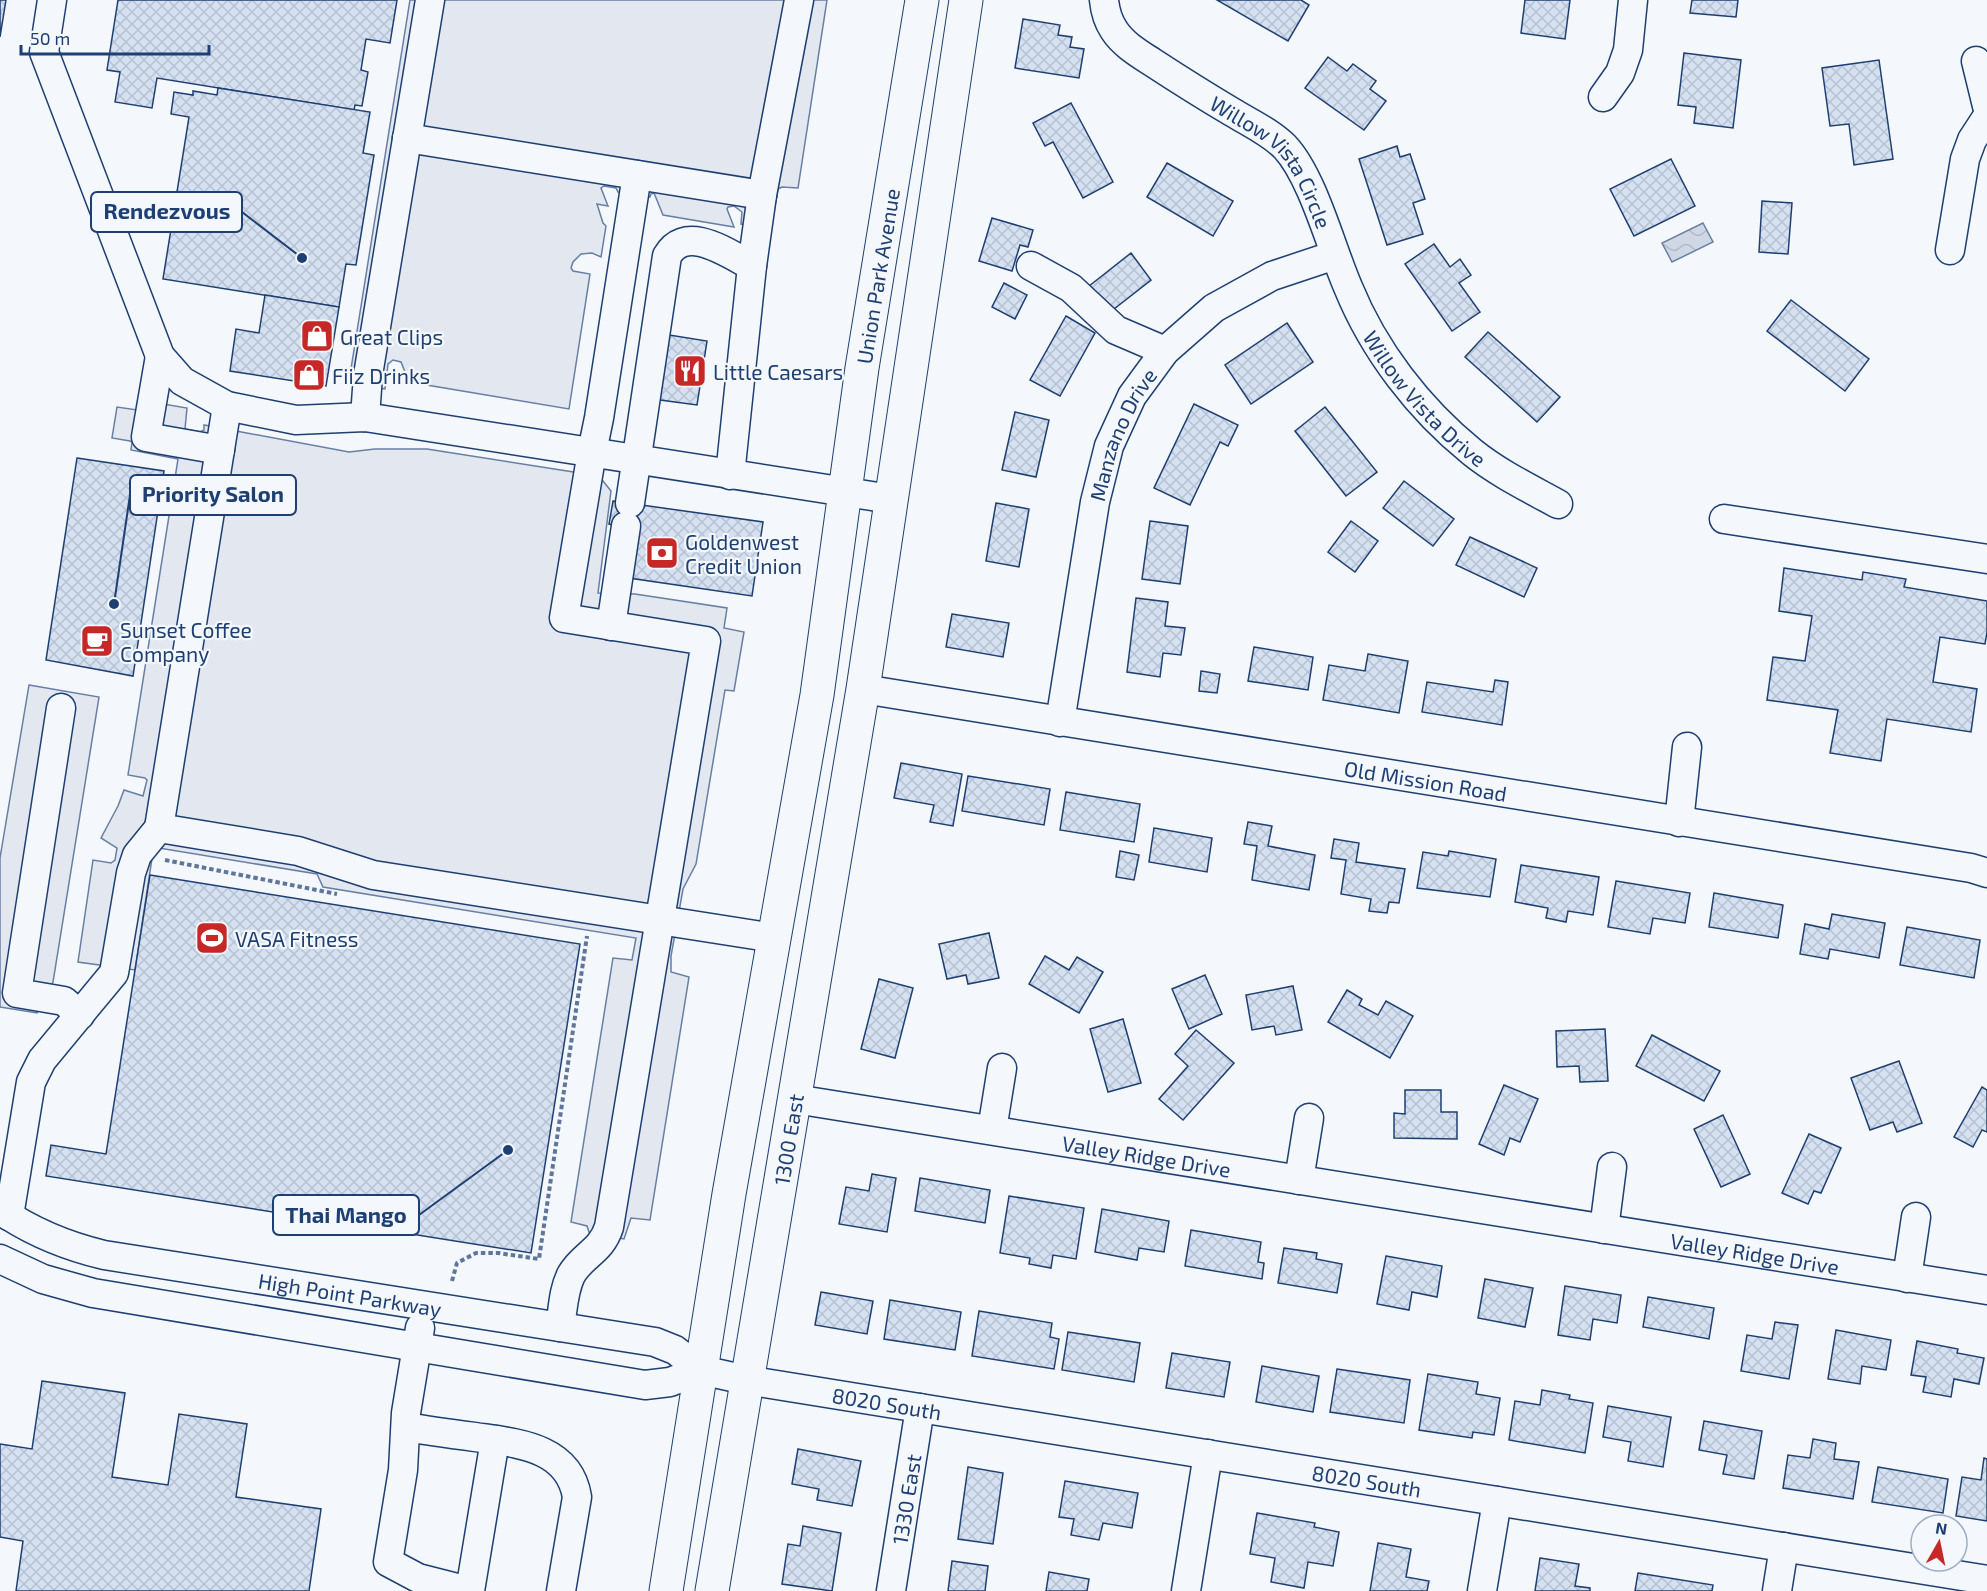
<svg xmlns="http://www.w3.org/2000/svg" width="1987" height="1591" viewBox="0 0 1987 1591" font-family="'Exo 2',sans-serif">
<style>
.parking{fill:#e3e8f0;stroke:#687fa3;stroke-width:1.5}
.water{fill:url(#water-waves);stroke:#687fa3;stroke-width:1.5}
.building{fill:url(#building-cross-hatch);stroke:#1d3f73;stroke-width:1.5}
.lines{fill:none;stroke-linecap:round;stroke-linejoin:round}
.minor-casing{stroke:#1d3f73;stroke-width:31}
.major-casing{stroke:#1d3f73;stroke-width:35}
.path{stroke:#5e769c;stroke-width:4;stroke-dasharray:4.5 3;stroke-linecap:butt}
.minor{stroke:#f4f7fb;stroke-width:28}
.major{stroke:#f4f7fb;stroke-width:33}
.labels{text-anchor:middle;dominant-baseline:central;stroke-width:4.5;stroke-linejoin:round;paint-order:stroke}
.street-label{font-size:21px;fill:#1d3f73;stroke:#f4f7fb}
.poi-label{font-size:21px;fill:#1d3f73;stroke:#f4f7fb;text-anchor:start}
.leader{fill:none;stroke:#1d3f73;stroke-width:2}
.callout-dot{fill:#1d3f73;stroke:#f4f7fb;stroke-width:2}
.callout{fill:#f4f7fb;stroke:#1d3f73;stroke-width:2}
.callout-label{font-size:22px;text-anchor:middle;font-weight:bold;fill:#1d3f73}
</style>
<defs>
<pattern id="water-waves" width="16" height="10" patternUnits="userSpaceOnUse" patternTransform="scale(1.5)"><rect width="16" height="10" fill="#cfd7e4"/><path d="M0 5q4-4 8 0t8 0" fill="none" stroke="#b1bac7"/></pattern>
<pattern id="building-cross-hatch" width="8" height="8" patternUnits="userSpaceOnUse" patternTransform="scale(1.5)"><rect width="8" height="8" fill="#d5e0f0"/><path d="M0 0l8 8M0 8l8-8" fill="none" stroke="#b6c1d1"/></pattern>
</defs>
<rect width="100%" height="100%" fill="#f4f7fb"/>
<g class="parking">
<polygon points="410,0 827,0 798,188 782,187 778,189 771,229 741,224 742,212 734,206 728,207 727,209 734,227 663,215 654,193 651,194 650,197 618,192 616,188 604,186 601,188 608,206 597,204 603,223 606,226 601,257 592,253 581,254 573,262 571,268 573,271 590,274 569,409 409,382 401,362 393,360 388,364 385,389 346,383 350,375"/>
<polygon points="140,400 187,408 185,429 200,432 204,430 204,425 349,452 375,449 427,449 599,476 611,491 598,593 635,594 727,608 724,628 744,632 734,691 725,690 696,864 683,889 671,956 671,972 689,977 650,1220 631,1218 624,1239 589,1232 587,1226 571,1222 613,958 632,960 636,938 323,887 317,874 159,848 153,852 135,970 78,962 93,860 111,863 115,860 117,848 101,838 118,806 124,790 143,796 147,780 145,778 128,775 178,459 131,450 132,442 130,441 112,438 117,407 137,410"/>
<polygon points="29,685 99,697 53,982 37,1013 0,1007 0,858"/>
</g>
<polygon class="water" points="1703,223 1713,242 1672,262 1662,243"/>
<g class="building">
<polygon points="0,0 6,0 0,37"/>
<polygon points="118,0 397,0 390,43 366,39 361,70 368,72 362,106 355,105 354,110 157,78 152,108 115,102 120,72 107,70"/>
<polygon points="1217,0 1301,0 1309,5 1288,41"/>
<polygon points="1525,0 1570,0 1565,39 1521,33"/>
<polygon points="1692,0 1738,0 1736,17 1690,13"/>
<polygon points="1023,19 1060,25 1058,35 1072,37 1070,47 1084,49 1079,78 1015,68"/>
<polygon points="1684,53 1741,60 1733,128 1694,123 1696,107 1678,105"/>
<polygon points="1328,57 1347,71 1353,64 1376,81 1370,89 1386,101 1364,130 1305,88"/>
<polygon points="1879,60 1893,159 1854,165 1849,124 1830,126 1822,68"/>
<polygon points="218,88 370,112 363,153 374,155 356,265 346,264 339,307 163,279 189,117 171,114 174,92 193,95 193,91 217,95"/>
<polygon points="1071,103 1113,182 1083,198 1053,142 1045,146 1033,123"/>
<polygon points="1397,146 1400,157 1410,154 1425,199 1413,203 1423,234 1387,245 1359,159"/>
<polygon points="1671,159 1695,206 1634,236 1610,189"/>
<polygon points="1167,163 1233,201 1213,236 1147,197"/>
<polygon points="1762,201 1792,203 1788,254 1759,252"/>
<polygon points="992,218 1033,230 1028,247 1020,245 1012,271 979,261"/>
<polygon points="1434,244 1450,267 1460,259 1471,275 1459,283 1480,312 1452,331 1405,264"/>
<polygon points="1131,253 1151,280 1105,316 1084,290"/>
<polygon points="1004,283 1027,295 1015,319 992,307"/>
<polygon points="265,295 339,307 326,386 230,371 236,329 259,333"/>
<polygon points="1791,300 1869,359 1845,391 1767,331"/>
<polygon points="1066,316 1095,333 1060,396 1030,380"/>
<polygon points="1287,323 1313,362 1251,404 1225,365"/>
<polygon points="1488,332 1560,397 1537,422 1465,357"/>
<polygon points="663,334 707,341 697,405 653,399"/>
<polygon points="1194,404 1238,425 1228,446 1220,442 1190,505 1154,488"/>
<polygon points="1325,407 1377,472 1346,496 1295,431"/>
<polygon points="1015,412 1049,420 1036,477 1002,470"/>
<polygon points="77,458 164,471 133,676 46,660"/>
<polygon points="1404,481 1454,519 1433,546 1383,508"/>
<polygon points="613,501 763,522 752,596 629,578 636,528 609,524"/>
<polygon points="996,503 1029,509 1019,567 986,561"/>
<polygon points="1150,521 1188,526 1180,584 1142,579"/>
<polygon points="1351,521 1378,541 1355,572 1328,552"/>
<polygon points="1470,537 1537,568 1524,597 1456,565"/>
<polygon points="1784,568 1862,580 1863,572 1906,579 1904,587 1987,601 1987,632 1985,644 1940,637 1933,682 1977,689 1971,732 1887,719 1881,761 1830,753 1838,710 1767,700 1773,657 1805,661 1812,616 1779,611"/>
<polygon points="1136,598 1168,602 1165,626 1185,628 1181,655 1163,653 1160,677 1127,672"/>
<polygon points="952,614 1009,623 1003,657 946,647"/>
<polygon points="1254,647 1313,657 1308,690 1248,681"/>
<polygon points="1368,654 1408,661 1399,713 1323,700 1329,665 1365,671"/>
<polygon points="1201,671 1220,674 1217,693 1199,691"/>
<polygon points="1495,680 1508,682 1502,725 1422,712 1427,682 1493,692"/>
<polygon points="901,763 962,774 953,826 930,822 934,805 894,798"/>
<polygon points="968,776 1050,789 1044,825 962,811"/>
<polygon points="1066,792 1140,804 1134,842 1060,830"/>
<polygon points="1248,822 1272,826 1268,846 1315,855 1309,890 1252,880 1257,846 1244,844"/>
<polygon points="1154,828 1212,838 1207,872 1149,862"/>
<polygon points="1334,839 1359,843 1356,862 1405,869 1399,903 1389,902 1387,913 1369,911 1371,899 1341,894 1346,860 1331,858"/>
<polygon points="1120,851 1139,855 1134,880 1116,877"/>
<polygon points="1449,851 1496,859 1490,897 1417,888 1423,852 1448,856"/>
<polygon points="1521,865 1599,877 1593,915 1568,911 1566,922 1546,918 1548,908 1515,902"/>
<polygon points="150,875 580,944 531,1253 46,1176 51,1145 106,1154"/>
<polygon points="1616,881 1690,893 1685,923 1653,918 1650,934 1608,927"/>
<polygon points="1714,893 1783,905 1778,938 1709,927"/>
<polygon points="1832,914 1885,923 1879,958 1830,949 1828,959 1800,954 1805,924 1829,929"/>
<polygon points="1907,927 1980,940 1974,978 1900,965"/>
<polygon points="989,933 999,978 968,984 966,975 947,979 939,944"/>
<polygon points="1045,956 1069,970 1077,957 1103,972 1079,1013 1029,984"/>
<polygon points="1205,975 1222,1014 1189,1029 1172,989"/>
<polygon points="879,979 913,988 895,1058 861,1049"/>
<polygon points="1293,986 1302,1030 1276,1035 1274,1026 1252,1030 1246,995"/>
<polygon points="1347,990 1362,999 1359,1005 1378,1015 1386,1001 1413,1016 1390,1058 1328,1022"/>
<polygon points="1123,1019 1141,1083 1108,1092 1090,1029"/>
<polygon points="1605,1029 1608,1081 1580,1082 1579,1066 1557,1067 1556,1031"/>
<polygon points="1196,1030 1234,1063 1183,1120 1159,1099 1188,1066 1175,1054"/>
<polygon points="1652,1035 1720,1071 1704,1101 1636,1066"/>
<polygon points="1899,1061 1922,1123 1897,1132 1893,1122 1870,1130 1851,1078"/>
<polygon points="1504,1085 1538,1099 1520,1142 1510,1138 1504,1155 1479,1144"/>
<polygon points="1982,1087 1987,1090 1987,1132 1982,1130 1973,1147 1954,1137"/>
<polygon points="1405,1090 1441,1090 1441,1112 1457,1112 1457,1139 1394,1138 1394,1113 1405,1114"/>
<polygon points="1723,1115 1750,1174 1721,1187 1694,1129"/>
<polygon points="1809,1134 1841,1148 1821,1193 1814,1191 1808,1204 1782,1193"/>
<polygon points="872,1174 896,1178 887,1232 839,1224 846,1187 869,1191"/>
<polygon points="920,1178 990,1190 985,1223 915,1211"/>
<polygon points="1009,1196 1084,1208 1076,1259 1053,1255 1051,1268 1029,1264 1030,1258 1000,1253"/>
<polygon points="1102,1209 1169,1221 1164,1252 1139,1248 1137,1260 1095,1252"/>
<polygon points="1191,1230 1261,1242 1258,1262 1264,1263 1262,1279 1185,1266"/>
<polygon points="1284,1248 1317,1253 1316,1259 1342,1264 1337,1293 1278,1283"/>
<polygon points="1386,1256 1442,1266 1437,1297 1412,1292 1409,1310 1377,1304"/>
<polygon points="1485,1279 1533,1288 1525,1327 1478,1318"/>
<polygon points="1565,1286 1621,1295 1617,1323 1593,1319 1590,1340 1558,1335"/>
<polygon points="821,1292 873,1301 867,1334 815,1325"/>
<polygon points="1648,1297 1714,1308 1709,1339 1643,1327"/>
<polygon points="890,1300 961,1312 955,1350 884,1339"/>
<polygon points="979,1311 1052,1323 1050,1337 1059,1339 1054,1369 972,1356"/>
<polygon points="1775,1322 1798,1325 1789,1379 1741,1371 1747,1335 1772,1339"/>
<polygon points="1836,1330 1891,1340 1886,1370 1862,1366 1860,1384 1828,1379"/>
<polygon points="1068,1332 1140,1343 1134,1382 1062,1370"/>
<polygon points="1917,1341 1958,1349 1957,1353 1984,1358 1979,1384 1954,1379 1951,1397 1923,1392 1926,1377 1911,1375"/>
<polygon points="1172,1353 1230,1362 1224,1397 1166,1388"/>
<polygon points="1262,1366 1319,1376 1313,1412 1256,1402"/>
<polygon points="1337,1369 1410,1380 1404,1423 1330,1412"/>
<polygon points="1428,1374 1478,1382 1476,1394 1500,1398 1494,1435 1473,1432 1472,1438 1419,1430"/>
<polygon points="42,1381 125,1393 112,1477 168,1485 179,1414 247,1424 236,1497 321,1509 309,1591 16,1591 23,1541 0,1537 0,1444 32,1449"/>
<polygon points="1542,1390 1570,1395 1569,1399 1593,1403 1585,1453 1509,1440 1515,1401 1540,1405"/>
<polygon points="1608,1406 1671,1417 1663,1467 1628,1461 1631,1442 1603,1437"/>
<polygon points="1704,1421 1762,1431 1754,1479 1723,1474 1727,1455 1699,1450"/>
<polygon points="1813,1439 1836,1443 1834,1459 1859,1462 1853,1499 1783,1488 1788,1455 1810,1458"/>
<polygon points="798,1449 861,1461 852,1506 817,1500 819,1489 792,1484"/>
<polygon points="1984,1458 1987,1459 1987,1521 1956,1516 1962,1477 1981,1480"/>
<polygon points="968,1467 1003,1473 993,1544 958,1539"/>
<polygon points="1878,1467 1948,1479 1943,1513 1872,1502"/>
<polygon points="1065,1481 1138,1493 1132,1528 1103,1523 1099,1540 1071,1535 1074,1519 1059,1517"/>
<polygon points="1257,1513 1315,1523 1314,1527 1339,1532 1333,1566 1308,1562 1304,1588 1271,1582 1275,1558 1250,1554"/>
<polygon points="803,1526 841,1533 832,1591 782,1584 788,1544 800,1546"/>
<polygon points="1378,1543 1411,1549 1406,1577 1429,1581 1427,1591 1370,1591"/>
<polygon points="1540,1558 1579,1564 1575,1586 1590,1588 1590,1591 1535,1591"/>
<polygon points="952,1561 988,1566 985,1591 948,1591"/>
<polygon points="1049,1572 1089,1579 1087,1591 1046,1591"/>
<polygon points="1638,1573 1713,1585 1712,1591 1635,1591"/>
</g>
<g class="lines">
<defs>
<g id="minor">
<polyline points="52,0 44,52 160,356 182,381 227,406 296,420 365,417 891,499"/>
<path id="s1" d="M1104,0c1,10 4,21 10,30 9,14 24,23 38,32 26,17 53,34 80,50 18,11 38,20 53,35 28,30 46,101 63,140 26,64 71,122 124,165 26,21 57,36 86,52"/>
<polyline points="1976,61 1987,106"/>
<polyline points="1603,97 1620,73 1628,50 1633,0"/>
<polyline points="407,138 762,195"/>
<polyline points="1950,250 1965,159 1972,140 1987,117"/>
<polyline points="1031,266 1071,288 1116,330 1165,351"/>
<polyline points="160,356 146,437 220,450"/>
<polyline points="227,406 159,828 298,851 373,875 774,938"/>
<polyline points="365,417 368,375 430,0"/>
<polyline points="730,475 752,266 762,195 799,0"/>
<path d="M630,503l37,-247c19,-33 60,-3 85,10"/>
<polyline points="1724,519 1987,559"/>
<polyline points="611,626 626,526"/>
<path id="s2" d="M863,689l1108,179 16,5"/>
<polyline points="61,708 17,993 64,1001 80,1015"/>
<path id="s3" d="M1060,722l35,-220 14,-56 23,-50 33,-45 49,-43 58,-32 63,-21"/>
<polyline points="1679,822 1687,747"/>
<path id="s4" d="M795,1099l1192,191"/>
<polyline points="992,1130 1002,1068"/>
<polyline points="1299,1180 1309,1118"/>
<path id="s5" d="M0,1210c32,22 66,36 104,45l551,87 20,8 26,20 45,10 1241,200"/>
<polyline points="9,1216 31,1082 42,1060 114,973 131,873 137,855 159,828"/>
<polyline points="1604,1229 1612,1167"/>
<polyline points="0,1259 43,1279 93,1293 645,1385 670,1382 701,1370"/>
<polyline points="1907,1278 1916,1217"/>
<path d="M560,1327c3,-17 3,-36 11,-52 11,-20 30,-23 38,-48l97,-586 -142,-23 28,-166 7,-34 38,-243"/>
<polyline points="420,1328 406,1413 403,1470 388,1562 418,1578 469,1591"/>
<path d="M406,1427c23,4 46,7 69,10 40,6 94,9 102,60l-16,94"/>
<polyline points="470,1591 495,1440"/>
<path id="s6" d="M891,1591l29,-183"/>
<polyline points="1186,1591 1208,1454"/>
<polyline points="1482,1591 1497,1501"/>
<polyline points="1777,1591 1784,1547"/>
</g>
<g id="major">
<path id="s7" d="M666,1591l63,-397 88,-499 45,-327 60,-368"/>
<path id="s8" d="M712,1591l151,-902 103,-689"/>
</g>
</defs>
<use href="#minor" class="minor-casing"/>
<use href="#major" class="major-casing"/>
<g class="path">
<polyline points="165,860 337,894"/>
<polyline points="452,1281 457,1263 476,1253 498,1253 539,1259 587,936"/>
</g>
<use href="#minor" class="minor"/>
<use href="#major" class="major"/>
</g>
<defs>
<symbol id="shop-square" viewBox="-11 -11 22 22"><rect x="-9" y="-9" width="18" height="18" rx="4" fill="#c62828" stroke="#f4f7fb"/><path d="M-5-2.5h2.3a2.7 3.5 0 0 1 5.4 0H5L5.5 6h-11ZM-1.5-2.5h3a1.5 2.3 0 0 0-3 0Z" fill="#fff"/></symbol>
<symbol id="restaurant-square" viewBox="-11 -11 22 22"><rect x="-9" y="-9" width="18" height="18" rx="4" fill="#c62828" stroke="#f4f7fb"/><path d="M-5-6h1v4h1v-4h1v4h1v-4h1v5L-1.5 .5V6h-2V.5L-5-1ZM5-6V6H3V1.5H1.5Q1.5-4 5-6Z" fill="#fff"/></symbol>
<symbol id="bank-square" viewBox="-11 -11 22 22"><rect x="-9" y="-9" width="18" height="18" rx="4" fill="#c62828" stroke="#f4f7fb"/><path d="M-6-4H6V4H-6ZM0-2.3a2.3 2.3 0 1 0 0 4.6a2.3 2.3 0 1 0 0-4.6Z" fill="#fff"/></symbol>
<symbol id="cafe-square" viewBox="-11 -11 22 22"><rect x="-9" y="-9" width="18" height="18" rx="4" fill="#c62828" stroke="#f4f7fb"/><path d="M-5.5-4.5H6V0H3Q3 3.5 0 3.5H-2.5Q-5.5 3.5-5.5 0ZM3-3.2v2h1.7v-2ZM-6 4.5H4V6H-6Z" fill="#fff"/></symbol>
<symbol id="stadium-square" viewBox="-11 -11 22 22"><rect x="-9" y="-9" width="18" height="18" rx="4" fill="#c62828" stroke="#f4f7fb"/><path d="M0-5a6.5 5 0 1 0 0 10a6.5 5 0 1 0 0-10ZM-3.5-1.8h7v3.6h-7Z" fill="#fff"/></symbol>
</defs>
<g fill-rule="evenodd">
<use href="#shop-square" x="298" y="317" width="38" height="38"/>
<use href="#restaurant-square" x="671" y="352" width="38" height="38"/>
<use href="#shop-square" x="290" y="356" width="38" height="38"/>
<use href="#bank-square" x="643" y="534" width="38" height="38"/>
<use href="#cafe-square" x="78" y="622" width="38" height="38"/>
<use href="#stadium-square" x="193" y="919" width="38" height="38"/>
</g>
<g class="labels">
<g class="street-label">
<text stroke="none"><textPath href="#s1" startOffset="242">Willow Vista Circle</textPath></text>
<text stroke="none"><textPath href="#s7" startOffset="1332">Union Park Avenue</textPath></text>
<text stroke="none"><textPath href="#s1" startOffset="531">Willow Vista Drive</textPath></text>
<text stroke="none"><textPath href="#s3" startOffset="296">Manzano Drive</textPath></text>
<text stroke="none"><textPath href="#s2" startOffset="570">Old Mission Road</textPath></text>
<text stroke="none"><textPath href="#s8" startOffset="458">1300 East</textPath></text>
<text stroke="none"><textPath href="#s4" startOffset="356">Valley Ridge Drive</textPath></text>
<text stroke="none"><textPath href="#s4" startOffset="972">Valley Ridge Drive</textPath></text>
<text stroke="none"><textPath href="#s5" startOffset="363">High Point Parkway</textPath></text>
<text stroke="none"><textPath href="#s5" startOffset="915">8020 South</textPath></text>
<text stroke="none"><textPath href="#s5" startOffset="1401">8020 South</textPath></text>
<text stroke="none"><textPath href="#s6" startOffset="93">1330 East</textPath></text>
</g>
<g class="poi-label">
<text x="340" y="336">Great Clips</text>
<text x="713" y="371">Little Caesars</text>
<text x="332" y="375">Fiiz Drinks</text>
<text x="685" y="541">Goldenwest<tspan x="685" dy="24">Credit Union</tspan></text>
<text x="120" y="629">Sunset Coffee<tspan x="120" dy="24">Company</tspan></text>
<text x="235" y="938">VASA Fitness</text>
</g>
</g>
<path class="leader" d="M302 258L242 212M114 604L130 495M508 1150L419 1215"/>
<g class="callout-dot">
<circle cx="302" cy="258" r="6"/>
<circle cx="114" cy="604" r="6"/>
<circle cx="508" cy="1150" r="6"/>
</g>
<g class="callout">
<rect x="91" y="192" width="151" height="40" rx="6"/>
<rect x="130" y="475" width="166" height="40" rx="6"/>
<rect x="273" y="1195" width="146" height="40" rx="6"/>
</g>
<g class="callout-label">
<text x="167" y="219">Rendezvous</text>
<text x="213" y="502">Priority Salon</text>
<text x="346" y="1223">Thai Mango</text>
</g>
<g transform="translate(1939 1543) rotate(9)"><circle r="28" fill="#f4f7fb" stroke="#9eadc5" stroke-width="1.5"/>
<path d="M0-4.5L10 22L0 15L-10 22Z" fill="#c62828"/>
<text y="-9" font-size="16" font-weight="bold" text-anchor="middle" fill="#1d3f73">N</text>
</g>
<path d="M21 45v9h188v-9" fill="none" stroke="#1d3f73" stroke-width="3"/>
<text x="30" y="45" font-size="18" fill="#1d3f73" stroke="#f4f7fb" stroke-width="4.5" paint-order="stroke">50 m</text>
</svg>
